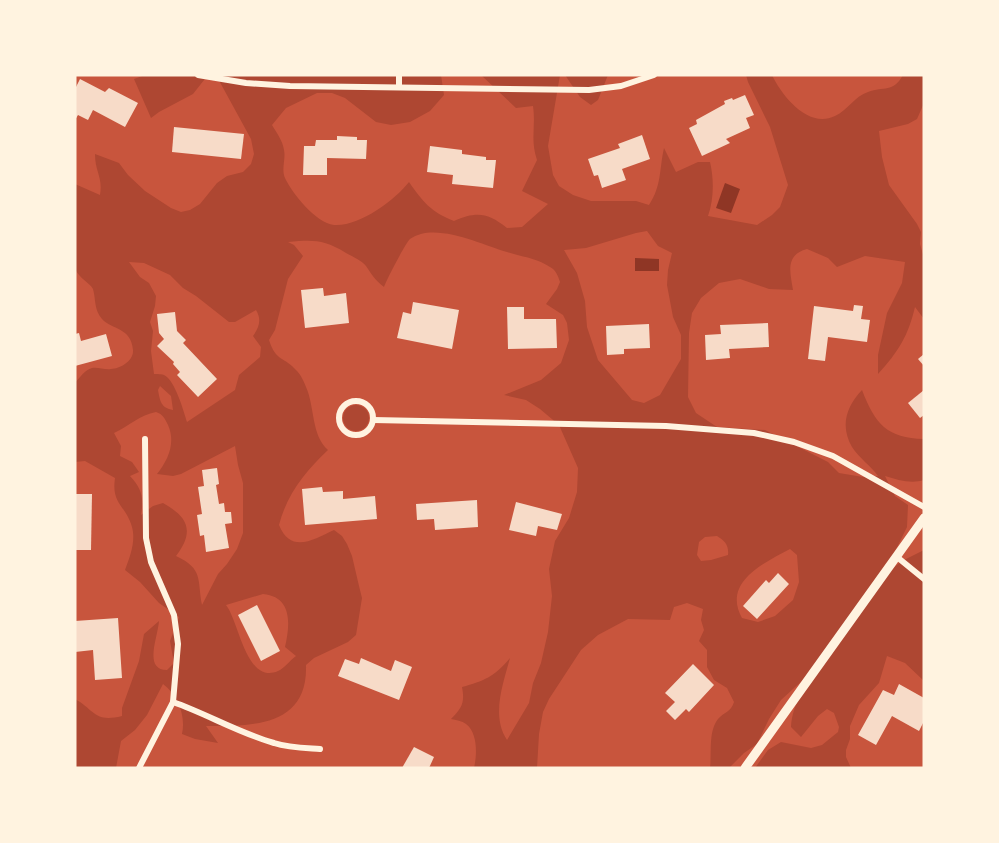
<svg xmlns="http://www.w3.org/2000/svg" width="999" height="843" viewBox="0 0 999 843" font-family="Roboto,sans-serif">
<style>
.green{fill:#ae4732;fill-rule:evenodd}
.water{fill:#8f3625}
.building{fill:#f7dbc8}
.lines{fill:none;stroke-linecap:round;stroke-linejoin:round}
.minor{stroke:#fff3e0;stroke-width:6}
.tertiary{stroke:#fff3e0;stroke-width:9}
</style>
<rect width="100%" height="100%" fill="#c8553d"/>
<g class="green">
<polygon points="145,75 208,75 193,94 159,112 151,118 134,79"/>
<path d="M216,75h225l3,20 -14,16 -20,11 -19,3 -15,-3 -31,-24 -13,-5h-15l-31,15 -14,17c4,7 11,16 12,25 2,9 -3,19 1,28 7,15 31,45 49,47 25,2 61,-25 75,-43 14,20 22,30 45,39 23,-10 34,-8 53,7l15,-1 26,-23 -26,-13 15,-31c-7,-20 -1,-34 -4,-54l-17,2 -35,-33h79l-12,71 5,29 6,11 14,9 18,6h45l13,4c13,-20 10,-35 15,-57l12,24 22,-10h12c4,17 4,37 -2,54l49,9 15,-10 8,-8 8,-22 -18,-58 -22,-45 -2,-7h26c10,21 36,54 63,41 13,-6 20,-20 33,-24 16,-6 25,1 35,-17h21v28l-7,16 -9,5 -29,7 3,26 7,28 28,39 4,8 -1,12 4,14v61l-9,-12c-7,29 -16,44 -37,67v-19l9,-42 15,-30 3,-21 -40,-6 -28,11 -9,-9 -21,-9c-22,6 -17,23 -14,41l-24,-1 -29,-10 -21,4 -18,15 -9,15 -3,20 -1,64 8,16 21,14 48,3 63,32 11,11 24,4 15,-1c-7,-10 -19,-18 -26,-29 -12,-21 -6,-40 10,-57 13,34 25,48 62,49v41c-13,4 -26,0 -39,-4l10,20 13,9 -1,22 -24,49 19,-15 22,-11v131l-19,-18 -18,-7 -8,27 -20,22 -9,21v13l-4,11v7l5,11h-96l13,-18 13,-8 30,6 11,-3 16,-13 1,-5 -5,-14 -7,-4 -9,7 -17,21 -10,-10c1,-23 15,-41 26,-60l-36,33 -12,19 -12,25 -13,9 -15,15h-19c2,-15 -2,-36 8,-49 6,-7 13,-7 16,-17l-7,-14 -13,-8 -7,-13v-17l-8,-9 5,-11 -3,-10 2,-11 -16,-6 -13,4 -4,13 -42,-1 -30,16 -17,15 -32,49 -6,13 -4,22 -2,34h-63c3,-13 4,-35 -8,-44 -4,-3 -10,-4 -15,-5 11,-11 14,-16 11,-32 22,-6 32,-10 48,-29 -7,26 -19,58 -3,82l22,-37 4,-20 8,-20 7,-31 4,-36 -3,-27 6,-28 14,-23 8,-26 1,-24 -19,-43 -19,-16 -14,-9 -22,-5 37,-15 20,-17 8,-23 -2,-17 -4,-8 -17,-11 11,-15 3,-7c-2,-6 -4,-12 -10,-15 -13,-9 -28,-10 -43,-15 -25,-7 -72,-31 -97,-13 -4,3 -24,42 -26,48 -10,-8 -11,-11 -18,-21 -5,-6 -13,-9 -20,-13 -23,-14 -33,-13 -58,-11l6,3 9,11 -15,23 -13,51 -6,10c7,22 15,16 28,31 4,4 7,11 9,16 9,20 5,48 22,63 -23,22 -41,44 -49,75 12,29 34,15 55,5l8,6 5,8 5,12 7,30 3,12 -6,37 -8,7 -34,16 -8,7c2,62 -54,61 -100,61l12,17 -23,-4 -13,-5c4,-18 -4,-39 -19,-50l-16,31 -12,15 -14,11 -5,27h-41v-69c20,11 19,24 47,17v-8l17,-47 5,-27 15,-13c-1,16 -16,49 8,49l7,-7 -4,-22 9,-24 -20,-14 -19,-21 -15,-12c5,-13 11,-29 7,-43 -6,-22 -21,-22 -17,-49l-30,-17 -10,1v-79c5,-6 10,-13 17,-15 6,-1 13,2 19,1 9,0 23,-8 22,-19 -2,-23 -21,-20 -31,-31 -8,-9 -6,-19 -9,-30 -3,-6 -13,-10 -18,-20v-85l25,11c3,-18 -5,-23 -5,-41l24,9 9,12 17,16 26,17 10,4 9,-2 10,-6 17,-21 10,-7 16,-4 8,-8 3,-10 -3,-15zM647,231l11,15 14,7 -4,17 -1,15 6,32 8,18v24l-21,36 -16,8 -12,-3 -34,-40 -11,-33 -2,-26 -8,-28 -13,-23 22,-2 50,-15zM129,262l15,1 26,12 13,13 13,8 33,26h6l21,-12c6,10 3,17 -3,26l8,11 -1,10 -21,18 -4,15 -48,32c-3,-10 -12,-42 -23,-47 -1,-1 -8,-1 -10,-1l-3,-23 2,-20 -3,-9 5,-16 1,-10 -7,-13 -9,-6zM160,386l11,10 2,14c-12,-2 -13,-9 -15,-20zM156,412c7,2 9,7 12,13 8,18 0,35 -11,49l16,2 8,-2 54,-28 3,19 5,18v50l-6,16 -10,15 -9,10 -16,31c-5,-25 2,-36 -26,-49 19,-25 12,-39 -13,-53l-10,3 -12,9c3,-17 1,-26 -11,-39l9,-4 -7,-10 -12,-6 1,-10 -7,-13c15,-7 26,-18 42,-21zM717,536c8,5 12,9 11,19l-17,5 -10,1 -4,-6 2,-13 6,-5zM790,549l7,6 2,27 -6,18 -18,16 -17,6 -16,-4c-20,-36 22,-55 48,-69zM263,594c30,3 27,31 22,53l11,9c-7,5 -11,12 -18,15 -32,14 -39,-50 -52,-66z"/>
<polygon points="565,75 608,75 598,100 591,105 580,97"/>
<circle cx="356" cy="418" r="13"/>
</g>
<g class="water">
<polygon points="725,183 740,189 731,213 716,208"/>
<polygon points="635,258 659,259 659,271 635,271"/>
</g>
<g class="building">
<polygon points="80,79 105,92 109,88 138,103 125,127 93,110 88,120 78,115 75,120 75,89"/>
<polygon points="745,95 754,115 746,118 750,128 726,139 730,143 702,156 689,128 697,124 696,120 725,104 724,101 732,98 733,100"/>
<polygon points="174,127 244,134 241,159 172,152"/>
<polygon points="642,135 650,159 622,169 626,180 602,188 598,175 594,176 588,159 620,148 618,144"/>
<polygon points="337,136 357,137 357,140 367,140 366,159 327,158 327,175 303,175 304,146 315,146 316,140 337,140"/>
<polygon points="430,146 462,150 462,154 486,157 486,160 496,160 493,188 452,184 453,175 427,172"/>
<polygon points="323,288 324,296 346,293 349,323 305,328 301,290"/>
<polygon points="413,302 459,310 452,349 397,338 403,312 411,314"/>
<polygon points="854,305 863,306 861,319 870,320 867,342 828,337 825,361 808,359 814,306 853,311"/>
<polygon points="507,307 524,307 524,319 556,319 557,348 508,349"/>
<polygon points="175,312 177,331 186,340 183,343 217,379 198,397 177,375 180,372 173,364 174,362 157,346 164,339 159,333 157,314"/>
<polygon points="768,323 769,347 729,349 730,358 706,360 705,335 721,334 720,325"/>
<polygon points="649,324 650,348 624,349 624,354 607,355 606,326"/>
<polygon points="79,333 81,341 106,334 112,356 75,366 75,334"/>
<polygon points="924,354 924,366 918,359"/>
<polygon points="924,390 924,415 920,418 908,403"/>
<polygon points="217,468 219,484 216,485 219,504 224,503 225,512 231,512 232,523 225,524 229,548 206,552 204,535 200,536 197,515 202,514 198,487 204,486 202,470"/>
<polygon points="322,487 323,492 343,491 343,499 375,496 377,519 305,525 302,489"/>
<polygon points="75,494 92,494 91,550 75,550"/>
<polygon points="477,500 478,527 435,530 434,519 417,520 416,504"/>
<polygon points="516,502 562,514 557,530 538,526 536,536 509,530"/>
<polygon points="778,573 789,584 757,619 743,606 766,580 769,583"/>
<polygon points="257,605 280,651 261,661 238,615"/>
<polygon points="118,618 122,678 95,680 93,650 75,652 75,621"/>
<polygon points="361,658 391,671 395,660 412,667 399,700 338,676 345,659 359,664"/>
<polygon points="693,664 714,685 689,712 686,709 675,720 666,711 675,702 665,693"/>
<polygon points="899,684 924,698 924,721 919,731 892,716 876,745 858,735 883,690 894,695"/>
<polygon points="414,747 434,757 429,768 402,768"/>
</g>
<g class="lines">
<g class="minor">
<polyline points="198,75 246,83 290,86 589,90 621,86 654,75"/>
<polyline points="399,87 399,75"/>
<circle cx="356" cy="418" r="17"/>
<polyline points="373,420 666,426 754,433 794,442 833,456 924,507"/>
<polyline points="897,557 924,579"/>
<path d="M173,702c34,12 66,31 101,41 15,5 31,5 46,6"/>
<polyline points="139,768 173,702 178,644 174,615 151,562 146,538 145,439"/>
</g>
<polyline class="tertiary" points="745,768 924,518"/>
</g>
<rect width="999" height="843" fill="none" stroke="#fff3e0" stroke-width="153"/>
</svg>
